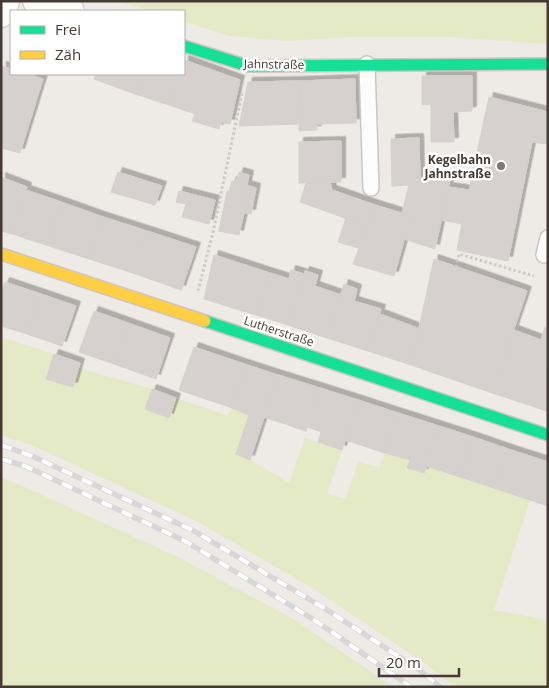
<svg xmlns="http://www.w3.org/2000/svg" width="549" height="688" viewBox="0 0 549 688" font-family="'Open Sans',sans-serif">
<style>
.green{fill:#e4e9c6}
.building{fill:#d6d1ce;stroke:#d6d0cc;filter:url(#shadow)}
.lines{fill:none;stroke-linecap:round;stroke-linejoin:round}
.lane-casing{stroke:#cbc6c2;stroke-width:18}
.street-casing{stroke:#cbc6c2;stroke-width:30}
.fast-casing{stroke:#cfc6be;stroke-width:14}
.slow-casing{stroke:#cfc6be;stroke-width:14}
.path{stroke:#cdc9c5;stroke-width:3;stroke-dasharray:2.5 2.5;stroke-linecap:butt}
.lane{stroke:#fcfcfb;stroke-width:15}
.street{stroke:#fcfcfb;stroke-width:28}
.fast{stroke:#16e098;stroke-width:11}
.slow{stroke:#ffcf43;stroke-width:11}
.rail-casing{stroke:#d8d7d7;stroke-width:5.5}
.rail{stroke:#fff;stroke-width:4;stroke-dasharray:11;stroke-linecap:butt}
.poi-dot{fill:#807772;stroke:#fff;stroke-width:2}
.labels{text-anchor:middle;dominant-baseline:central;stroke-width:5;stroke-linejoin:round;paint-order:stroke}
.street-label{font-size:12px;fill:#443933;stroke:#fff}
.poi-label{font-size:12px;font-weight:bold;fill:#443933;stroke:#fff;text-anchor:end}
</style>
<defs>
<filter id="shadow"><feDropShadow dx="4.5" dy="-4.5" stdDeviation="0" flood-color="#0004"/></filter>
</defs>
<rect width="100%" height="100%" fill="#eeeae6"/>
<g class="green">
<polygon points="118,1 548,1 548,44 449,37 353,37 285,41 231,36 184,22 184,11 151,11"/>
<polygon points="1,337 54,354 73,387 79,368 152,389 145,409 168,418 176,398 228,416 232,408 249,415 237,454 250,460 289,483 305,438 342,450 327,494 345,499 359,461 379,468 385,453 410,460 408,468 423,473 426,466 530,500 494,610 548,620 548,687 455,687 426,664 314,589 198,522 36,447 1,435"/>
<polygon points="1,478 18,484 178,557 295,620 393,687 1,687"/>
</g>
<g class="building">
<polygon points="184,60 240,80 230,124 221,122 219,129 192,121 195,114 169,105 179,74 184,74"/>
<polygon points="2,66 11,69 11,74 28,74 43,79 20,153 1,148"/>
<polygon points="96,74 142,74 135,94 94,79"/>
<polygon points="142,74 179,74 169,105 135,94"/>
<polygon points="422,76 472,76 472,111 453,112 454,142 431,142 431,104 422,105"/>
<polygon points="355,79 356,123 317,124 317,130 299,131 300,81"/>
<polygon points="300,81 298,124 239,126 248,82"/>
<polygon points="489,97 548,112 548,144 532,142 508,261 457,250 462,224 441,220 448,187 469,190"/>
<polygon points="419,138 420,180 409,185 392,186 391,139"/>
<polygon points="341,141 341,182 299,183 299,142"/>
<polygon points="118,172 162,186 155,205 111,192"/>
<polygon points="239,172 249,175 247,185 236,182"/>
<polygon points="1,177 27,187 12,234 1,231"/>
<polygon points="420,180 450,180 435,249 404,239 411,216 402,213 409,185"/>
<polygon points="232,181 256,188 251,214 244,213 248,195 229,191"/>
<polygon points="330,182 332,190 375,205 367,226 300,202 306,183"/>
<polygon points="26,190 61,202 46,245 12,234"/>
<polygon points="179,191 215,200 209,224 182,217 186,204 176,202"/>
<polygon points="227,191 248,195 239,235 219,231"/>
<polygon points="61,202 103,217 89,259 46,245"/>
<polygon points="375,205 411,216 394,276 353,264"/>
<polygon points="103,217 147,231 133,273 89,259"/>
<polygon points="346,218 367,226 359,248 338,242"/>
<polygon points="147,231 196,247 181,290 133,273"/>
<polygon points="214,255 270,273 256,315 204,299"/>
<polygon points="434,259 527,291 492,393 411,365"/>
<polygon points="291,270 304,274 288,325 256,315 270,273 289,279"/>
<polygon points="305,271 318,275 315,286 341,295 327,338 288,325"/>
<polygon points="5,282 41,294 27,334 1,326 1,292"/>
<polygon points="344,284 357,289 354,301 381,309 368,351 327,338"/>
<polygon points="41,294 76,306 62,346 27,334"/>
<polygon points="94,311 128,323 114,364 79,352"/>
<polygon points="380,314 420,329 411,365 368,351"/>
<polygon points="128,323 170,338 156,379 114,364"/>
<polygon points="545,327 548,328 547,411 492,393 514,330 541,340"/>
<polygon points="194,347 247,365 232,408 179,390"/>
<polygon points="54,354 80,363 73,387 46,379"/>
<polygon points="247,365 278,375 250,460 236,454 249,415 232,408"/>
<polygon points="278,375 320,388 306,431 264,417"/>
<polygon points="320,388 358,400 342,450 318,442 321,432 307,427"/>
<polygon points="152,389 176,398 169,418 145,409"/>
<polygon points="358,400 398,413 385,453 345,440"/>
<polygon points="398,413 439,426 424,473 407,468 410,460 385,453"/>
<polygon points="439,426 473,437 460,477 426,466"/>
<polygon points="473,437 508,449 494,488 460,477"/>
<polygon points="508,449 548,462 548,506 494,488"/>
</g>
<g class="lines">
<defs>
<g id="lane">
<polyline points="367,64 371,188"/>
<polyline points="544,255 548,238"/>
</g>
<g id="street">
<polyline points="37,1 70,11"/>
<polyline points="1,13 5,1"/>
</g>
<g id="fast">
<polyline points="184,46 248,66 548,64"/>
<polyline points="205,321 548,435"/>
</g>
<polyline id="slow" points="1,254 205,321"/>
</defs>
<use href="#lane" class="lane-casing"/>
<use href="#street" class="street-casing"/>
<use href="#fast" class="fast-casing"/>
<use href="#slow" class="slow-casing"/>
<g class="path">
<polyline points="456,267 459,254 534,276"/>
<polyline points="198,291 213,232 242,93"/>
</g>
<use href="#lane" class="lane"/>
<use href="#street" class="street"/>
<use href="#fast" class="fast"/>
<use href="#slow" class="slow"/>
<defs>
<g id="rail">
<polyline points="1,445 32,456 192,530 324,608 421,671 440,687"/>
<polyline points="1,459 25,466 185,541 316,621 411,687"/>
</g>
</defs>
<use href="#rail" class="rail-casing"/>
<use href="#rail" class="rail"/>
</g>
<circle class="poi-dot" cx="501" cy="166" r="5"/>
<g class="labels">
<g class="street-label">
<text transform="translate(274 64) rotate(1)">Jahnstraße</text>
<text transform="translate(279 331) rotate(18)">Lutherstraße</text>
</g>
<g class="poi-label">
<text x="491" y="159">Kegelbahn<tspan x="491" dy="14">Jahnstraße</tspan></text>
</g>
</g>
<rect width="549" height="688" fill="none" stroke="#443933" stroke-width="5"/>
<rect x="10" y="10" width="175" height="65" fill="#ffffff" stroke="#b4b0ad"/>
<rect x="20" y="26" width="25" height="8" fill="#16e098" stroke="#b4b0ad"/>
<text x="55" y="35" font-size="15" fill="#443933">Frei</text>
<rect x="20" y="51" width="25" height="8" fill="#ffcf43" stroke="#b4b0ad"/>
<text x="55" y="60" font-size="15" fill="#443933">Zäh</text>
<path d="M379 668v8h80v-8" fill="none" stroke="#443933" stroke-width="2.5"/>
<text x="386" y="668" font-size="15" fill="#443933" stroke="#ffffff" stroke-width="4" paint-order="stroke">20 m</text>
</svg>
